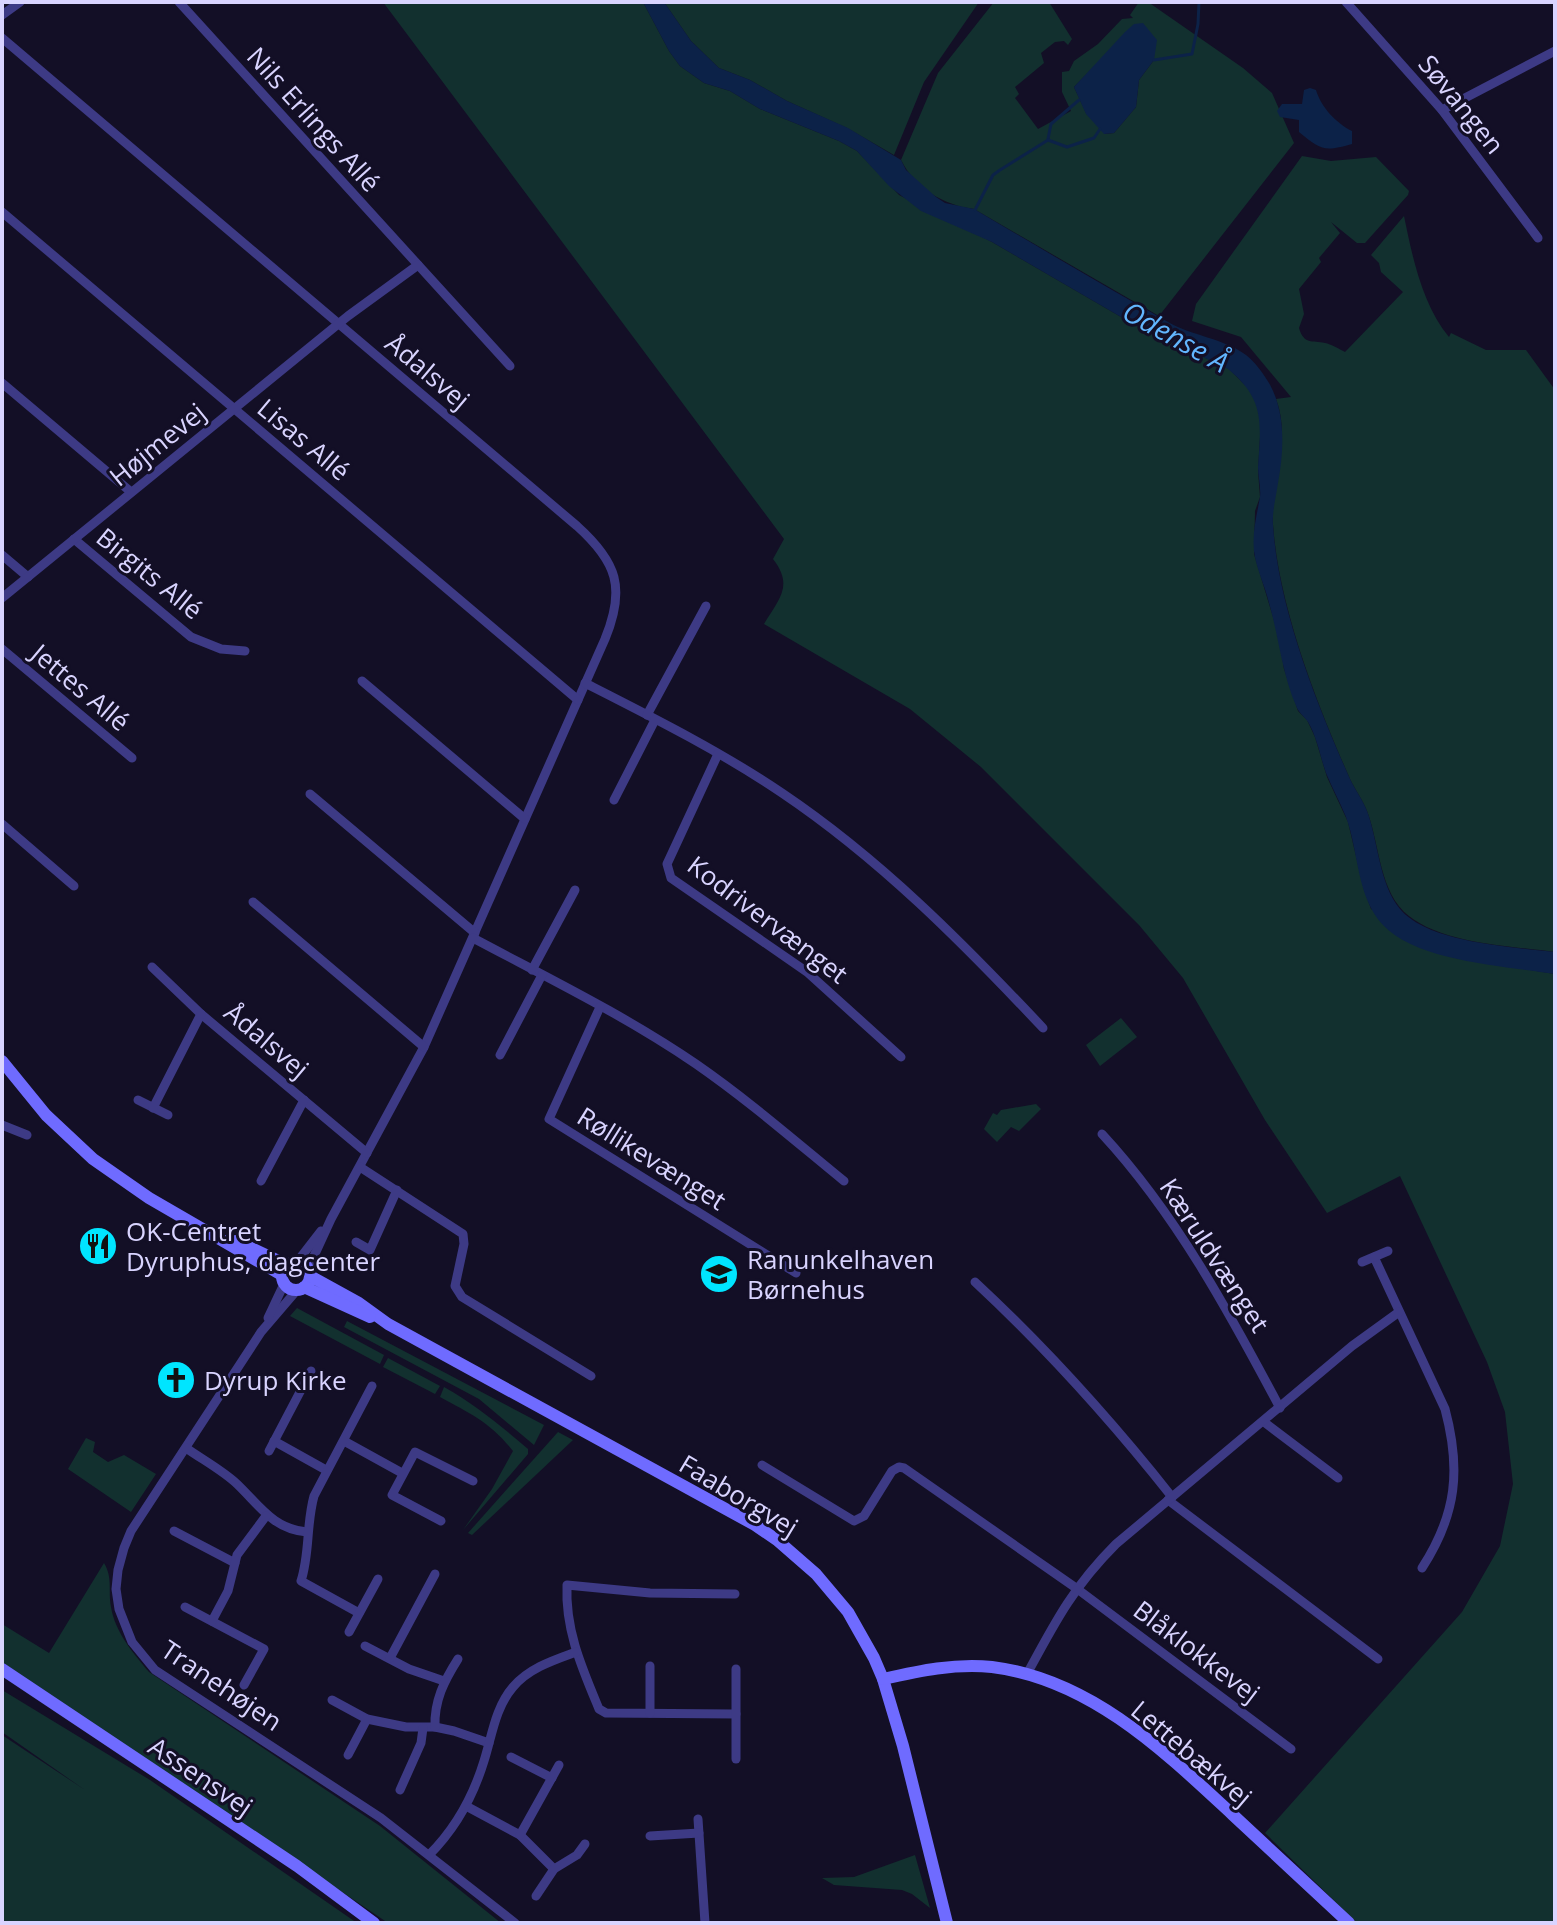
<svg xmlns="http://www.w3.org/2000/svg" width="1557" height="1925" viewBox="0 0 1557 1925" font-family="'Open Sans',sans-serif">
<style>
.green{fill:#12302f;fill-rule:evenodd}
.water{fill:#0c2248}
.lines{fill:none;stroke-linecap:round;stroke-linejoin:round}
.stream{stroke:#0c2248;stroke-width:3}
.street{stroke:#3d3a85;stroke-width:9}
.secondary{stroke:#6f6bff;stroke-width:12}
.labels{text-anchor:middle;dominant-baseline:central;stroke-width:6;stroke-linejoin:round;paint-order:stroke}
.street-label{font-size:26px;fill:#d9d4ff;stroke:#130f26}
.poi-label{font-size:26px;fill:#d9d4ff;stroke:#130f26;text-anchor:start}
.water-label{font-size:28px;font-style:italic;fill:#62b6ff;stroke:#130f26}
</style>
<rect width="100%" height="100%" fill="#130f26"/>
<g class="green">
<path d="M383,2h260l26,49 11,15 24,17 26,8 30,18 79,32 18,10 42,44 93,47 136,79 101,48 20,20 8,15 4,16 -3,51 2,26 -5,14 -1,43 25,83 5,32 14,42 9,9 8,17 12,40 21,45 15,64 8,23 109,53 75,12v949h-198l-92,-90 197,-221 38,-66 13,-62 -8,-72 -18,-50 -87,-186 -73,37 -62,-93 -82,-142 -44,-53 -158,-158 -71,-58 -146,-85c15,-25 30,-38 9,-65l11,-20z"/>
<polygon points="664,2 979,2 924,82 894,155 847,128 787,101 750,80 719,68 691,41"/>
<path d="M994,2h55l23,37 -4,6 -4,-4 -9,1 -14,11 3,10 -29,24 4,7 -4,4 23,31 33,-18 -9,-19v-20l7,-1 5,-10 24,-17 24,-25 11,-1 -3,-3 9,-13h9l95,66 29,25 22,50 -135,173 -185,-107c-31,-4 -59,-21 -73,-49l37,-87zM1134,25l20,35 -15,20 -3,27 -22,26 -9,1 -19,-21 -12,-26z"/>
<path d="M1302,156l29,5 45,-4 33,34 -1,4 -43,48h-8l-26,-21 9,11 -21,25 2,4 -22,27 5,25 -5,14c5,17 13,12 26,15 6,1 14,6 20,9l58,-60 -22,-20 -2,-9 -8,-8 33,-39c8,39 18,89 45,121l2,-4 35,17h40l29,40v562c-43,-6 -111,-8 -146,-36 -30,-23 -29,-71 -42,-105 -4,-11 -12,-21 -17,-32 -33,-75 -71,-171 -77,-254 -3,-43 19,-84 3,-126l15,-2 -50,-60 -49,-16 4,-17z"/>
<polygon points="1121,1018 1137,1037 1100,1066 1086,1045"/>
<polygon points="1036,1104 1041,1109 1019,1131 1011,1127 997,1142 984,1129 993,1113 997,1115 1001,1110"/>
<polygon points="297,1308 384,1355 380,1364 290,1316"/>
<polygon points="347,1321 544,1425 534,1445 479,1399 344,1327"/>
<polygon points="388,1358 440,1386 435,1394 383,1367"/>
<path d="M444,1387c32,18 57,39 84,62v5l-65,76 29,-41 21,-38c-23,-29 -42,-37 -73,-54z"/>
<polygon points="558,1432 573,1440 472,1535 468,1533"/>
<polygon points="86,1438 95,1442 93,1452 108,1462 124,1455 156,1474 131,1512 68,1469"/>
<path d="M104,1563c9,15 4,27 7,44 4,25 22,46 38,65l231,154 121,97h-113l-386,-261v-38l47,29z"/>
<polygon points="2,1690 150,1780 357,1923 2,1923 2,1735 85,1790 2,1732"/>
<polygon points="915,1855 930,1908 912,1894 902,1890 834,1885 822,1878 854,1877"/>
</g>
<g class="water">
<path d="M643,2h21l27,39 28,27 31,12 37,21 61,27 53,32 5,10 30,27 9,6 29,6c64,38 129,76 194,113 24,14 55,16 78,33 8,6 17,18 23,28 17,30 15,67 9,100 -2,14 -6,28 -5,42 5,82 44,180 77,254 5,11 13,21 17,32 11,29 12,73 33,98 28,34 113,38 155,43v22c-49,-8 -137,-12 -172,-49 -27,-29 -24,-73 -37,-108 -6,-15 -14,-29 -20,-44 -6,-17 -9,-36 -18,-51 -3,-5 -9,-9 -11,-14 -15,-33 -18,-71 -28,-105 -4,-17 -13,-35 -15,-52 -2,-20 3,-36 6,-54 1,-10 -2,-20 -2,-30 3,-44 7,-68 -30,-98l-100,-48 -136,-79 -71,-31 -32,-25 -32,-35 -18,-10 -79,-32 -30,-18 -26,-8 -24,-17 -11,-15z"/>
<polygon points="1143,23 1157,40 1154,60 1139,80 1136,107 1114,133 1104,134 1086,114 1074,87 1125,32 1134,24"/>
<path d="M1310,88l6,2c5,17 20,33 36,41v13c-28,8 -31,6 -53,-12v-12l-19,-3 -3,-6 5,-7h20l2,-14z"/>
</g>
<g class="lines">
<g class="stream">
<polyline points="1154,60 1192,54 1198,24 1199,2"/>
<polyline points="1048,139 1051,124 1079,100"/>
<polyline points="975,210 993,175 1000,170 1048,140 1067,147 1094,138 1100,129"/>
</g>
<g class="street">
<polyline points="179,2 510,366"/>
<polyline points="1346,2 1442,110 1538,238"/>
<polyline points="2,15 20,2"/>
<path d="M2,38l575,488c40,36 49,62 28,113l-181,408 -93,172 -23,50"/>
<polyline points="1442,110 1555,51"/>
<polyline points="2,212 578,700"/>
<polyline points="2,383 131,492"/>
<polyline points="74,539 191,637 221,649 245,651"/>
<polyline points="2,555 28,577"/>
<polyline points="2,598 348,316 418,265"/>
<polyline points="2,649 132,758"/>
<polyline points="362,681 525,819"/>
<path d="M585,683c67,34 135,68 197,110 98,66 180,149 261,235"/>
<polyline points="647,715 706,606"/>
<polyline points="718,754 667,864 671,878 807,972 901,1057"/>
<polyline points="310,794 475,933"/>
<polyline points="614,800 655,720"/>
<polyline points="2,824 74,886"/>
<polyline points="253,902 424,1047"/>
<path d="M473,938c75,40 153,78 223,126 52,36 99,77 148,117"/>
<polyline points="152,967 201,1014 367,1153"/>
<polyline points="532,970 575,890"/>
<polyline points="600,1007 549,1119 796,1273"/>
<polyline points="500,1055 542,975"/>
<polyline points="138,1100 168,1115"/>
<polyline points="153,1108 201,1014"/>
<polyline points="2,1125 27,1135"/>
<path d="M1102,1134c74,80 127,178 178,274"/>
<polyline points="360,1167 463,1234 464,1244 455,1286 462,1297 591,1376"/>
<polyline points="261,1181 304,1100"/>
<polyline points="356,1242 370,1250 397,1190"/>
<path d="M1374,1257l71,152c16,60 12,105 -23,159"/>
<polyline points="297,1262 321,1231"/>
<polyline points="1362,1262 1388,1251"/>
<path d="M975,1282c72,67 136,138 197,215"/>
<polyline points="297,1290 261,1332 131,1531 124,1548 118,1570 116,1589 119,1609 132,1642 155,1670 381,1818 515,1923"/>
<polyline points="268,1318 284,1284"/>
<polyline points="1264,1422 1338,1478"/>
<polyline points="274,1441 326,1470"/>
<polyline points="344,1441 402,1473"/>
<path d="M186,1448c17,12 36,22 51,36 23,22 36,45 70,48"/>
<polyline points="269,1451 311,1371"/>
<polyline points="762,1465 854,1521 864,1516 892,1471 899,1467 904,1468 1076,1588 1291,1749"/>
<polyline points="1168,1500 1378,1659"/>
<polyline points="441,1521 392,1495 415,1452 473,1481"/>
<polyline points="174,1531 235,1563"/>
<path d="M735,1594l-85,-1 -83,-8c-2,45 15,83 32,124l7,4 130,1"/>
<polyline points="185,1607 264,1649 244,1685"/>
<path d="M359,1613l-58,-32c9,-28 5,-56 13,-85l58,-110"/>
<polyline points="212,1621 228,1591 237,1555 266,1516"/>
<polyline points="349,1632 378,1579"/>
<polyline points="365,1646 409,1669 444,1681"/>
<polyline points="390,1658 435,1574"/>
<polyline points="650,1666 650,1713"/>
<path d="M1027,1674c28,-52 46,-87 89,-130l236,-198 47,-34"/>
<polyline points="332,1700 367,1719 406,1727 435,1727 454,1731 489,1743"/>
<path d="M435,1727c-1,-26 9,-46 23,-68"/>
<polyline points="348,1755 367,1719"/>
<polyline points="511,1757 552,1778"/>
<polyline points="736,1759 736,1669"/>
<polyline points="400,1790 421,1743 423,1728"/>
<polyline points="466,1806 520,1835 554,1869"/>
<polyline points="698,1819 705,1923"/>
<polyline points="520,1835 559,1765"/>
<polyline points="650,1836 699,1833"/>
<path d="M429,1855c27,-27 44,-58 55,-94 8,-25 11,-53 29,-74 16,-19 41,-27 63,-35"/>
<polyline points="536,1896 554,1869 577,1855 585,1844"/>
</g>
<g class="secondary">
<polyline points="2,1061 46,1115 93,1159 149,1198 282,1275"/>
<polyline points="236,1241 287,1265"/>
<circle cx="296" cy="1276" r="14"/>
<polyline points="310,1276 359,1303 388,1324 755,1525 777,1540 816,1574 848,1612 874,1658 883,1679 903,1746 947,1923"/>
<polyline points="304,1287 370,1317"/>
<polyline points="2,1669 297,1866 374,1923"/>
<path d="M883,1679c36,-8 72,-16 109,-12 98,12 172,84 241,148 39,36 77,72 116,108"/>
</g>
</g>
<defs>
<symbol id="restaurant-disc" viewBox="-11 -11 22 22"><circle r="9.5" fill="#00e5ff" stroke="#130f26"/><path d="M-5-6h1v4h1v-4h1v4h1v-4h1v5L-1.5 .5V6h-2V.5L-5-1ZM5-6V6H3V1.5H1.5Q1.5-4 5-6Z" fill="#111"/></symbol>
<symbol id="school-disc" viewBox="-11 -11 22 22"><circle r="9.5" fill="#00e5ff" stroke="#130f26"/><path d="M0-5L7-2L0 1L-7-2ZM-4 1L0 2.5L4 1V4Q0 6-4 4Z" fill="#111"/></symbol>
<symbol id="church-disc" viewBox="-11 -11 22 22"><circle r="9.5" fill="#00e5ff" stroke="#130f26"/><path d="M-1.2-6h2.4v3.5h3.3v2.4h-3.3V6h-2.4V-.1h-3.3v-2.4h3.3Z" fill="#111"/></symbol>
</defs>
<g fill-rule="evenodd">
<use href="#restaurant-disc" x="76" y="1224" width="44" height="44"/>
<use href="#school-disc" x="697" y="1252" width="44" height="44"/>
<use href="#church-disc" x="154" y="1358" width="44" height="44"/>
</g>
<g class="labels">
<g class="street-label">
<text transform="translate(1462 104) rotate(51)">Søvangen</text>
<text transform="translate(314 119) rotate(48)">Nils Erlings Allé</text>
<text transform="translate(428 371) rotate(40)">Ådalsvej</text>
<text transform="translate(304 439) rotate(40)">Lisas Allé</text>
<text transform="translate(157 444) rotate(-39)">Højmevej</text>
<text transform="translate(150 573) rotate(39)">Birgits Allé</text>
<text transform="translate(81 687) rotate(40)">Jettes Allé</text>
<text transform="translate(768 919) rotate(37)">Kodrivervænget</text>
<text transform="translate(267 1040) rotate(40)">Ådalsvej</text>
<text transform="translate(652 1158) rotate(32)">Røllikevænget</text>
<text transform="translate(1215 1255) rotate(57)">Kæruldvænget</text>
<text transform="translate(739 1495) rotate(31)">Faaborgvej</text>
<text transform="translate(1197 1651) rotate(37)">Blåklokkevej</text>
<text transform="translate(222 1685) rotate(34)">Tranehøjen</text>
<text transform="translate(1192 1753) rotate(40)">Lettebækvej</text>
<text transform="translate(201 1776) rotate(34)">Assensvej</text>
</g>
<g class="poi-label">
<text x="126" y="1231">OK-Centret<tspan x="126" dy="30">Dyruphus, dagcenter</tspan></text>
<text x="747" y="1259">Ranunkelhaven<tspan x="747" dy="30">Børnehus</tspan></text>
<text x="204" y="1380">Dyrup Kirke</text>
</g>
<g class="water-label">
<text transform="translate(1176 336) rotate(29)">Odense Å</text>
</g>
</g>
<rect width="1557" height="1925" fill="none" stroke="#d9d4ff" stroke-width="8"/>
</svg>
